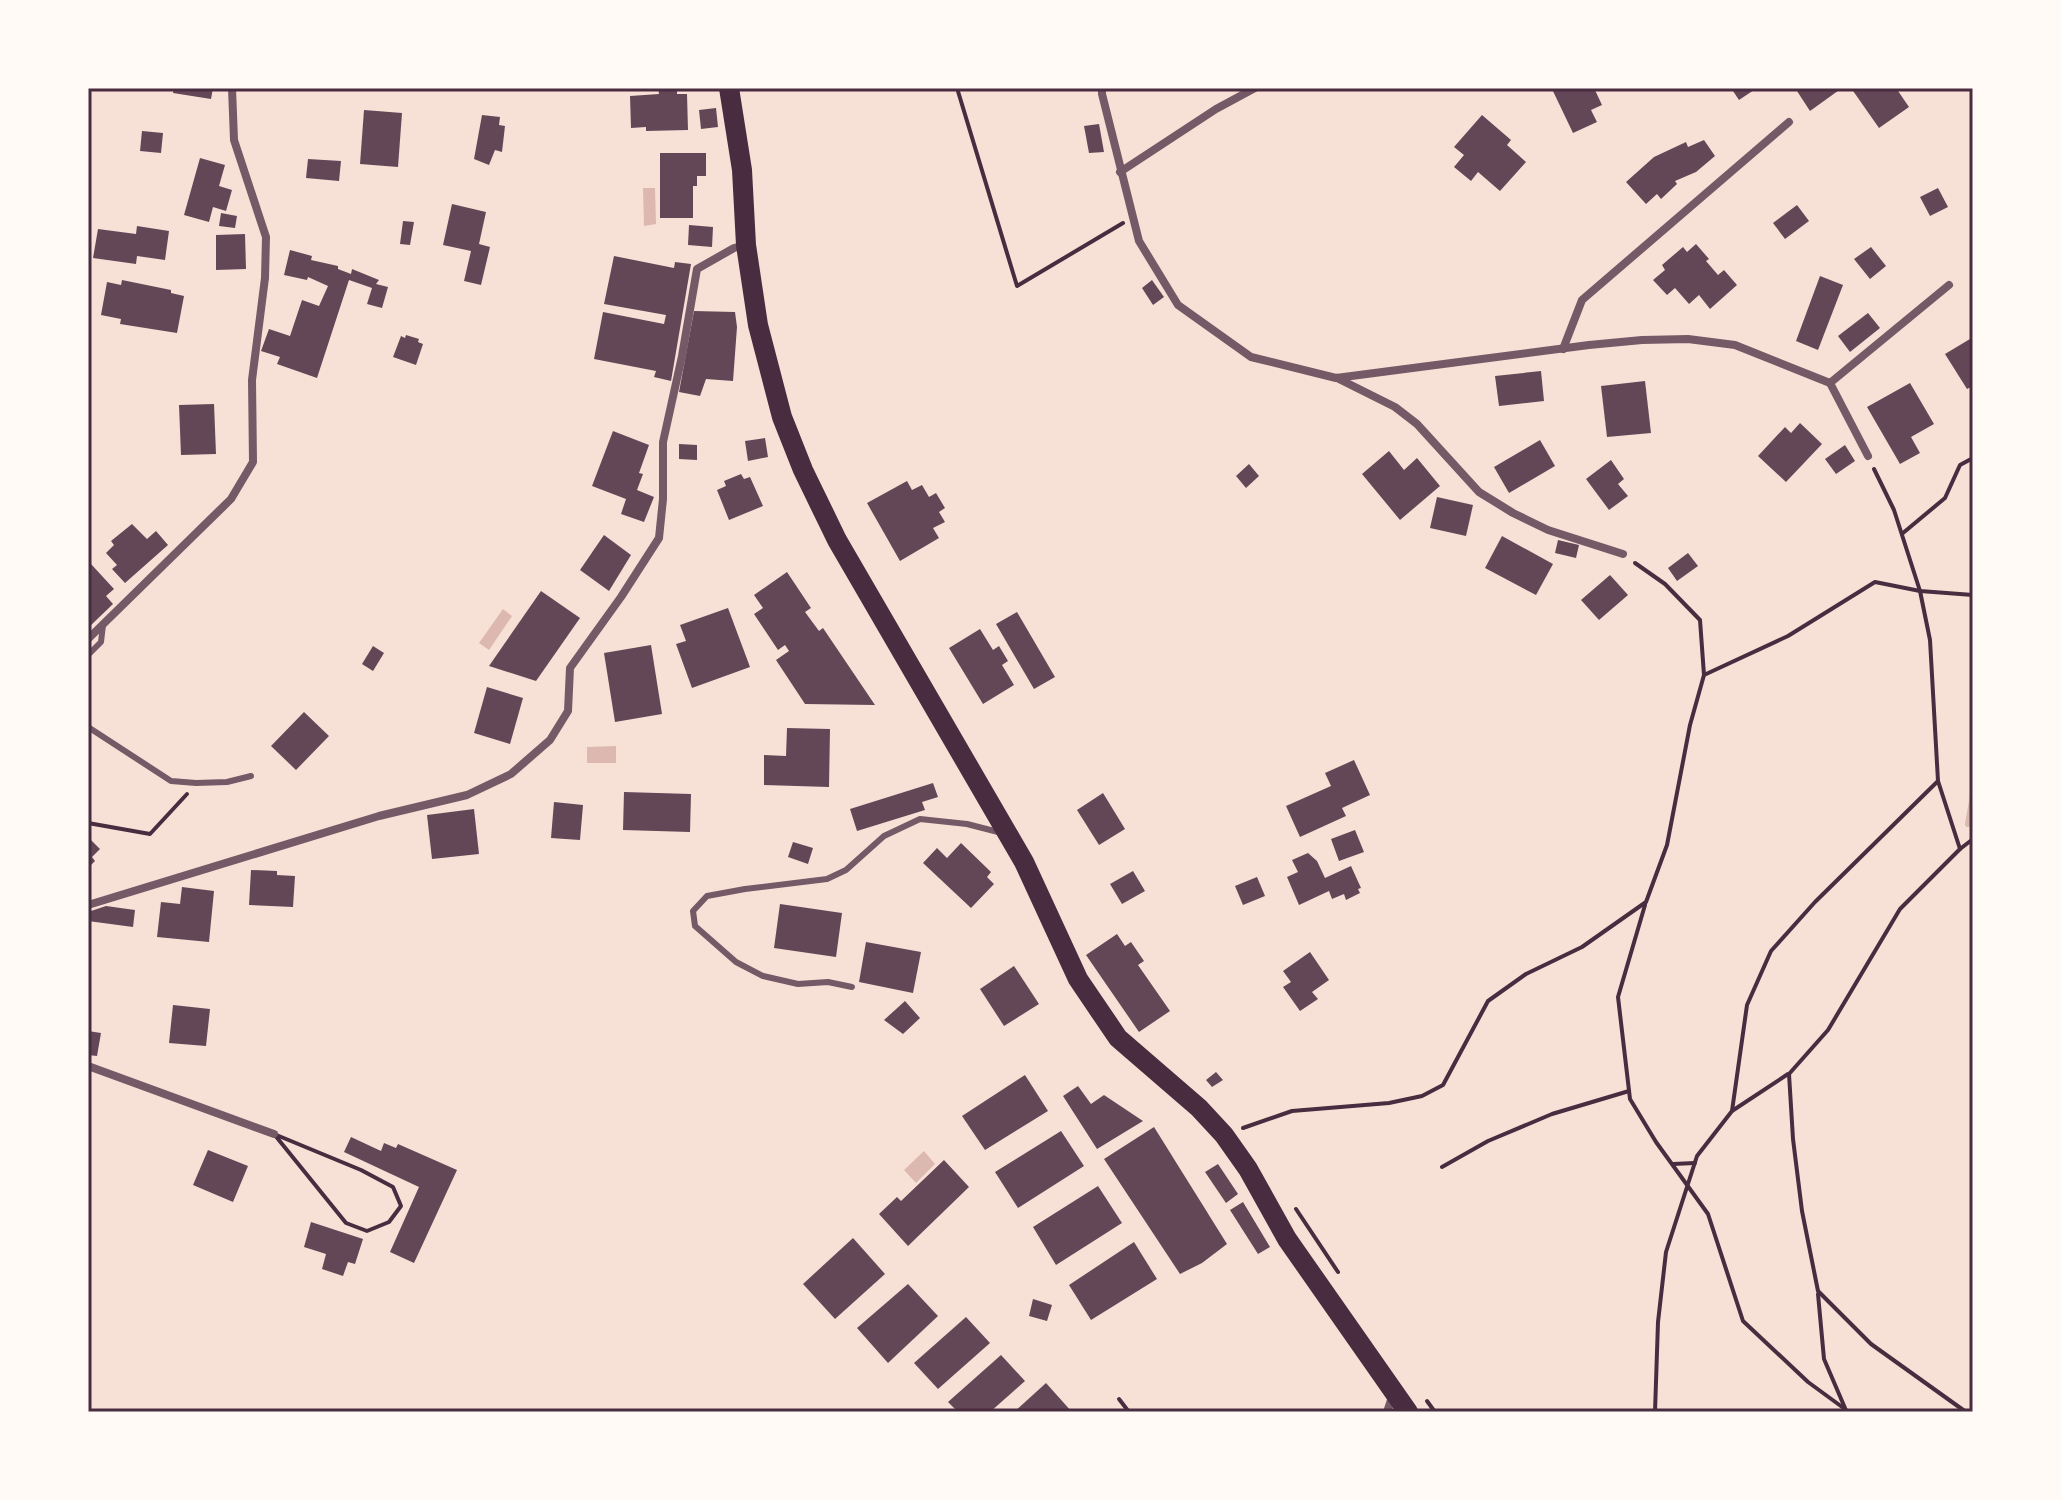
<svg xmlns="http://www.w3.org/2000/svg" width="2061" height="1500" viewBox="0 0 2061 1500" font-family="Roboto,sans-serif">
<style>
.water{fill:#dcb8b0}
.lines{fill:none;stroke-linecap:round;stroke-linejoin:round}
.stream{stroke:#dcb8b0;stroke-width:6}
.building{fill:#644757}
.path{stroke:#4a2c40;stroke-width:4}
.service{stroke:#755966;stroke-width:6}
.minor{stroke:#755966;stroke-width:8}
.primary{stroke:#4a2c40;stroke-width:20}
.neatline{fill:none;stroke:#4a2c40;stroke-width:3}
</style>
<rect width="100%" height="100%" fill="#f7e1d7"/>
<g class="water">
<polygon points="643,188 655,188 656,224 644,226"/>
<polygon points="503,609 512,616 489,650 479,643"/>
<polygon points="616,746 616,763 587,763 587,747"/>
<polygon points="924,1151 935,1164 916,1183 904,1170"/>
</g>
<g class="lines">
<polyline class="stream" points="1968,824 1973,795"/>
</g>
<g class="building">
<polygon points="174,88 213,88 211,99 173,93"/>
<polygon points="658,88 677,88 677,94 687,94 688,130 646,131 646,127 631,128 630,96 659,94"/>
<polygon points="1554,88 1594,88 1602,105 1591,110 1597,122 1573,133 1552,89"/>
<polygon points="1731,88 1757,88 1739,100"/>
<polygon points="1795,88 1842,88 1810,111"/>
<polygon points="1851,88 1896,88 1909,107 1879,128"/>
<polygon points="716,108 718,127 701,129 699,110"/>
<polygon points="364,110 402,113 398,167 360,164"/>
<polygon points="482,115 500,117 499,125 505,126 502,152 495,150 489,165 474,159"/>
<polygon points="1482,115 1511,140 1507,145 1526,162 1500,191 1478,172 1471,181 1454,167 1464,155 1454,147"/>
<polygon points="1099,124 1104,152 1089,153 1084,126"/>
<polygon points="142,131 163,133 161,153 140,151"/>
<polygon points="1704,140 1715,156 1696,172 1675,181 1677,184 1661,199 1657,194 1646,204 1626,182 1654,157 1686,142 1688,147"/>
<polygon points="660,153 706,153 706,176 697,176 697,186 693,186 693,218 660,218"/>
<polygon points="200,158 225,165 219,186 232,190 226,211 213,207 209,222 184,215"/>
<polygon points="308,159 341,161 339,181 306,178"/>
<polygon points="1938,188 1948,207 1930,216 1920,197"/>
<polygon points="452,204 486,212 479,244 490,247 481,285 464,281 471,251 443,245"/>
<polygon points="1797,205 1809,221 1785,239 1773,223"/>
<polygon points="221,213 237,216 235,228 219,226"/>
<polygon points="403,221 414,222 410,245 400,244"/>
<polygon points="689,225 713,227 712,247 688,245"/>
<polygon points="137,226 169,231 165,260 137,256 136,264 93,258 98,229 136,234"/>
<polygon points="245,234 246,269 216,270 216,235"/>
<polygon points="1696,244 1709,259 1706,261 1718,275 1724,270 1737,285 1710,309 1699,295 1689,304 1675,288 1667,295 1653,280 1665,270 1662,265 1683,247 1687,252"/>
<polygon points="1871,247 1886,266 1870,279 1854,259"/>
<polygon points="290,250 312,256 311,260 338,266 338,269 351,274 352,269 379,280 376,284 388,287 382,308 367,304 372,288 349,280 317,378 277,364 280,357 261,351 269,329 290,336 302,300 319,306 328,286 308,277 307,280 284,275"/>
<polygon points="614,256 674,268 675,262 691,264 671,381 654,377 656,371 594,359 603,312 664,324 666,315 604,304"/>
<polygon points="1820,276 1843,285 1818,350 1796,341"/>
<polygon points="122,280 171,290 171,293 184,296 177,333 120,324 121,319 101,315 107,282 121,285"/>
<polygon points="1152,280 1164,297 1153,305 1142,288"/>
<polygon points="694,311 735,312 737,327 733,381 706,379 700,396 679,392"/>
<polygon points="1868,313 1880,328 1850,352 1838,336"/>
<polygon points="406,335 419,339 418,342 423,344 416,365 393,357 401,336 405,338"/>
<polygon points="1970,339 1973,344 1973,386 1967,389 1945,354"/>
<polygon points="1541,371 1544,401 1499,406 1495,376"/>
<polygon points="1645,381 1651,433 1607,437 1601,386"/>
<polygon points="1910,383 1934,424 1911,437 1920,453 1900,464 1867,407"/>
<polygon points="214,404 216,454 181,455 179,405"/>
<polygon points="1800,423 1822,444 1786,482 1758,456 1785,427 1791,433"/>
<polygon points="613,431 649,445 639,473 643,474 637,490 654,497 644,522 621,514 626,499 592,486"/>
<polygon points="765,438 768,457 748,461 745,441"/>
<polygon points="1540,440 1555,466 1509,493 1494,467"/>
<polygon points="679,444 697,445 697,460 679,459"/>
<polygon points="1845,445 1855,461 1836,474 1825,459"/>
<polygon points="1389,451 1404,470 1417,458 1440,486 1400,520 1362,474"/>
<polygon points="1611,460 1624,479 1618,484 1628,496 1609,510 1586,479"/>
<polygon points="1249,464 1259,476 1246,488 1236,476"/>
<polygon points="741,474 744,479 750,477 763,506 729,520 717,490 726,486 724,481"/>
<polygon points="907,481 912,490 922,485 929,497 936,493 945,508 939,512 945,522 933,528 939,538 900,561 867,503"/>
<polygon points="1437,497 1473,505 1466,536 1430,528"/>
<polygon points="132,524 147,539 156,531 168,545 125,583 112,569 117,565 106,553 114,545 111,541"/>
<polygon points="604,535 631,555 609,591 580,570"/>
<polygon points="1502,536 1553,564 1536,595 1485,568"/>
<polygon points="1558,540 1579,545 1576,558 1555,553"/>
<polygon points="1688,553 1698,566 1677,581 1668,568"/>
<polygon points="91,564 114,589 106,596 113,604 88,628 88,566"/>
<polygon points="787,572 811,608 805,612 819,631 823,628 875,705 805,704 776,660 789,651 785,645 778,650 754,614 763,608 754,595"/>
<polygon points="1610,575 1628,595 1599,620 1581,600"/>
<polygon points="541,591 580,618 536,681 489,666"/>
<polygon points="728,608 750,667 692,688 676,644 686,641 680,625"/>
<polygon points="1017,612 1055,677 1034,689 996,624"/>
<polygon points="980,629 993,650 999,646 1008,661 1002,665 1014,685 983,704 949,648"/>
<polygon points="651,645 662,714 615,722 604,653"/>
<polygon points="373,646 384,653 373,671 362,664"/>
<polygon points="487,687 523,698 510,744 474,733"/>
<polygon points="304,712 329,736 296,770 271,746"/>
<polygon points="787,728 830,729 829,787 764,785 764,755 786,756"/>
<polygon points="1354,760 1370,795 1342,808 1346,816 1300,837 1286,806 1331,786 1325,773"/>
<polygon points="933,783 938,797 922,802 925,810 857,831 850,809"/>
<polygon points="624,792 691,794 690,832 623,830"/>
<polygon points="1103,793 1125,829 1099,845 1077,810"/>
<polygon points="554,802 583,805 580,840 551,838"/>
<polygon points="474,809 479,854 432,859 427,815"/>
<polygon points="1355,830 1364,852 1339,861 1331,839"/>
<polygon points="88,837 100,849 92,857 95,861 88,868"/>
<polygon points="793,842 813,848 808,864 788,857"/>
<polygon points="961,843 991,872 987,877 994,884 971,908 923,863 937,848 947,858"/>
<polygon points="1308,853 1317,861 1325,878 1351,866 1361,888 1358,889 1360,893 1346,900 1344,894 1332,899 1329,891 1299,905 1287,877 1298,872 1292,860"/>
<polygon points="251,870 277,871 277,875 295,876 293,907 249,905"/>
<polygon points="1133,871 1145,891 1122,904 1110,884"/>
<polygon points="1257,877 1265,896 1243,905 1235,886"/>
<polygon points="182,887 214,891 209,942 157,937 161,902 180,904"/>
<polygon points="780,904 842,913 836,957 774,948"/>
<polygon points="106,906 135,910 133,927 88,921 88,912"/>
<polygon points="1117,934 1125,946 1131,942 1144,961 1138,965 1170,1011 1139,1032 1086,955"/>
<polygon points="866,942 921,952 913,993 859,982"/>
<polygon points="1310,952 1329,980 1312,992 1318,999 1300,1011 1283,987 1291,982 1283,971"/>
<polygon points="1014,966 1039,1004 1004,1026 980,989"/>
<polygon points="905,1001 920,1018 903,1034 884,1020"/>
<polygon points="173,1005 210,1009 206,1046 169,1043"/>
<polygon points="88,1031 101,1033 97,1056 88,1055"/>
<polygon points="1216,1072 1223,1080 1212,1087 1206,1080"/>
<polygon points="1025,1075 1048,1111 985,1150 962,1116"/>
<polygon points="1078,1086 1091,1104 1104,1095 1143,1121 1097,1149 1063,1096"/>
<polygon points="1154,1127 1227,1244 1202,1263 1180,1274 1104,1159"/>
<polygon points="1061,1131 1084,1166 1018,1208 995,1172"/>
<polygon points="351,1137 381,1151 384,1143 396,1148 398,1144 457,1170 414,1263 390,1252 419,1187 344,1152"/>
<polygon points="208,1150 248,1166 233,1202 193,1185"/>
<polygon points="944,1160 969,1187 908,1246 879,1214 897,1197 901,1201"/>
<polygon points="1218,1164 1238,1194 1226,1203 1205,1172"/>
<polygon points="1098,1186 1122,1223 1056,1265 1033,1227"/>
<polygon points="1243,1202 1270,1247 1258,1254 1230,1210"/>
<polygon points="311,1222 363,1239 355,1264 348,1262 343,1276 322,1269 326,1254 304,1247"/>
<polygon points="853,1238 885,1274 835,1319 803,1284"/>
<polygon points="1134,1242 1157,1279 1091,1320 1069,1285"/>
<polygon points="908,1284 938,1316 888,1363 857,1328"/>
<polygon points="1033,1299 1052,1305 1047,1321 1029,1316"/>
<polygon points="966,1317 990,1343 938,1389 914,1363"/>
<polygon points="1001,1355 1025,1381 990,1412 958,1412 948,1402"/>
<polygon points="1046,1383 1072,1412 1014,1412"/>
</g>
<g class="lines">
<g class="path">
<polyline points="957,88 1017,286 1123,223"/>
<polyline points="1874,469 1894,510 1920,591 1930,640 1938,781 1960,849"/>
<polyline points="1903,533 1945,498 1960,465 1973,458"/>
<polyline points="1635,563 1665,584 1700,620 1704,675"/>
<polyline points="88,823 150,834 187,794"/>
<polyline points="1645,905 1618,997 1630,1099 1656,1142 1708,1214 1743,1321 1808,1382 1849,1412"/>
<polyline points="1732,1111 1747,1005 1771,951 1815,902 1938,781"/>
<polyline points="1243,1128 1292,1111 1389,1103 1422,1096 1443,1085 1488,1001 1526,974 1582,947 1646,902 1667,845 1690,725 1704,675 1788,636 1875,582 1920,591 1973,595"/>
<polygon points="274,1134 361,1170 393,1187 401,1206 389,1222 367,1231 346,1223"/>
<polyline points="1673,1164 1695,1163"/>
<polyline points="1442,1167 1488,1141 1552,1114 1629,1091"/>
<polyline points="1296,1209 1338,1272"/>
<polyline points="1818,1294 1824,1359 1845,1408"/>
<polyline points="1119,1399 1129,1412"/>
<polyline points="1427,1401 1435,1412"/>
<polyline points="1655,1412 1658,1322 1666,1252 1697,1156 1732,1111 1788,1074"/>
<polyline points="1966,1412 1871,1344 1818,1291 1802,1211 1793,1139 1789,1074 1828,1030 1900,909 1960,849 1973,839"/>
</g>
<g class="service">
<polyline points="88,655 101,642 103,625"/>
<polyline points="88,727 171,781 196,783 227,782 251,776"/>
<polyline points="852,987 828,982 798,984 763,976 736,962 695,926 693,911 707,896 745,889 827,879 846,870 884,836 920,819 967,824 1002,833"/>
</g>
<g class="minor">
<polyline points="1102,88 1102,94 1139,241 1178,305 1251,357 1336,378 1589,345 1642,340 1688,339 1735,345 1830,383 1868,456"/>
<polyline points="1120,172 1216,109 1255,88"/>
<polyline points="1563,349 1582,300 1789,122"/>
<polyline points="1337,378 1395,407 1417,424 1479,492 1513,513 1548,530 1623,554"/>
<polyline points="1830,383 1949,285"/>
<polyline points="88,639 231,499 253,462 252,380 265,278 266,237 234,140 232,88"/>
<polyline points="88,905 379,816 467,795 511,774 550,740 568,711 570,668 621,597 659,538 663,499 663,442 682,356 697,269 734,248 745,245"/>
<polyline points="88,1066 274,1134"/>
<polyline points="1387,1412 1393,1394"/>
</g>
<polyline class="primary" points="729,88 742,170 746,245 758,325 782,417 803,470 837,540 1024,862 1078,979 1118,1038 1199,1108 1224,1135 1248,1169 1287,1239 1408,1412"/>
</g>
<rect width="2061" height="1500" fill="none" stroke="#fffaf5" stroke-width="180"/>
<rect x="90" y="90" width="1881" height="1320" class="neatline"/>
</svg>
